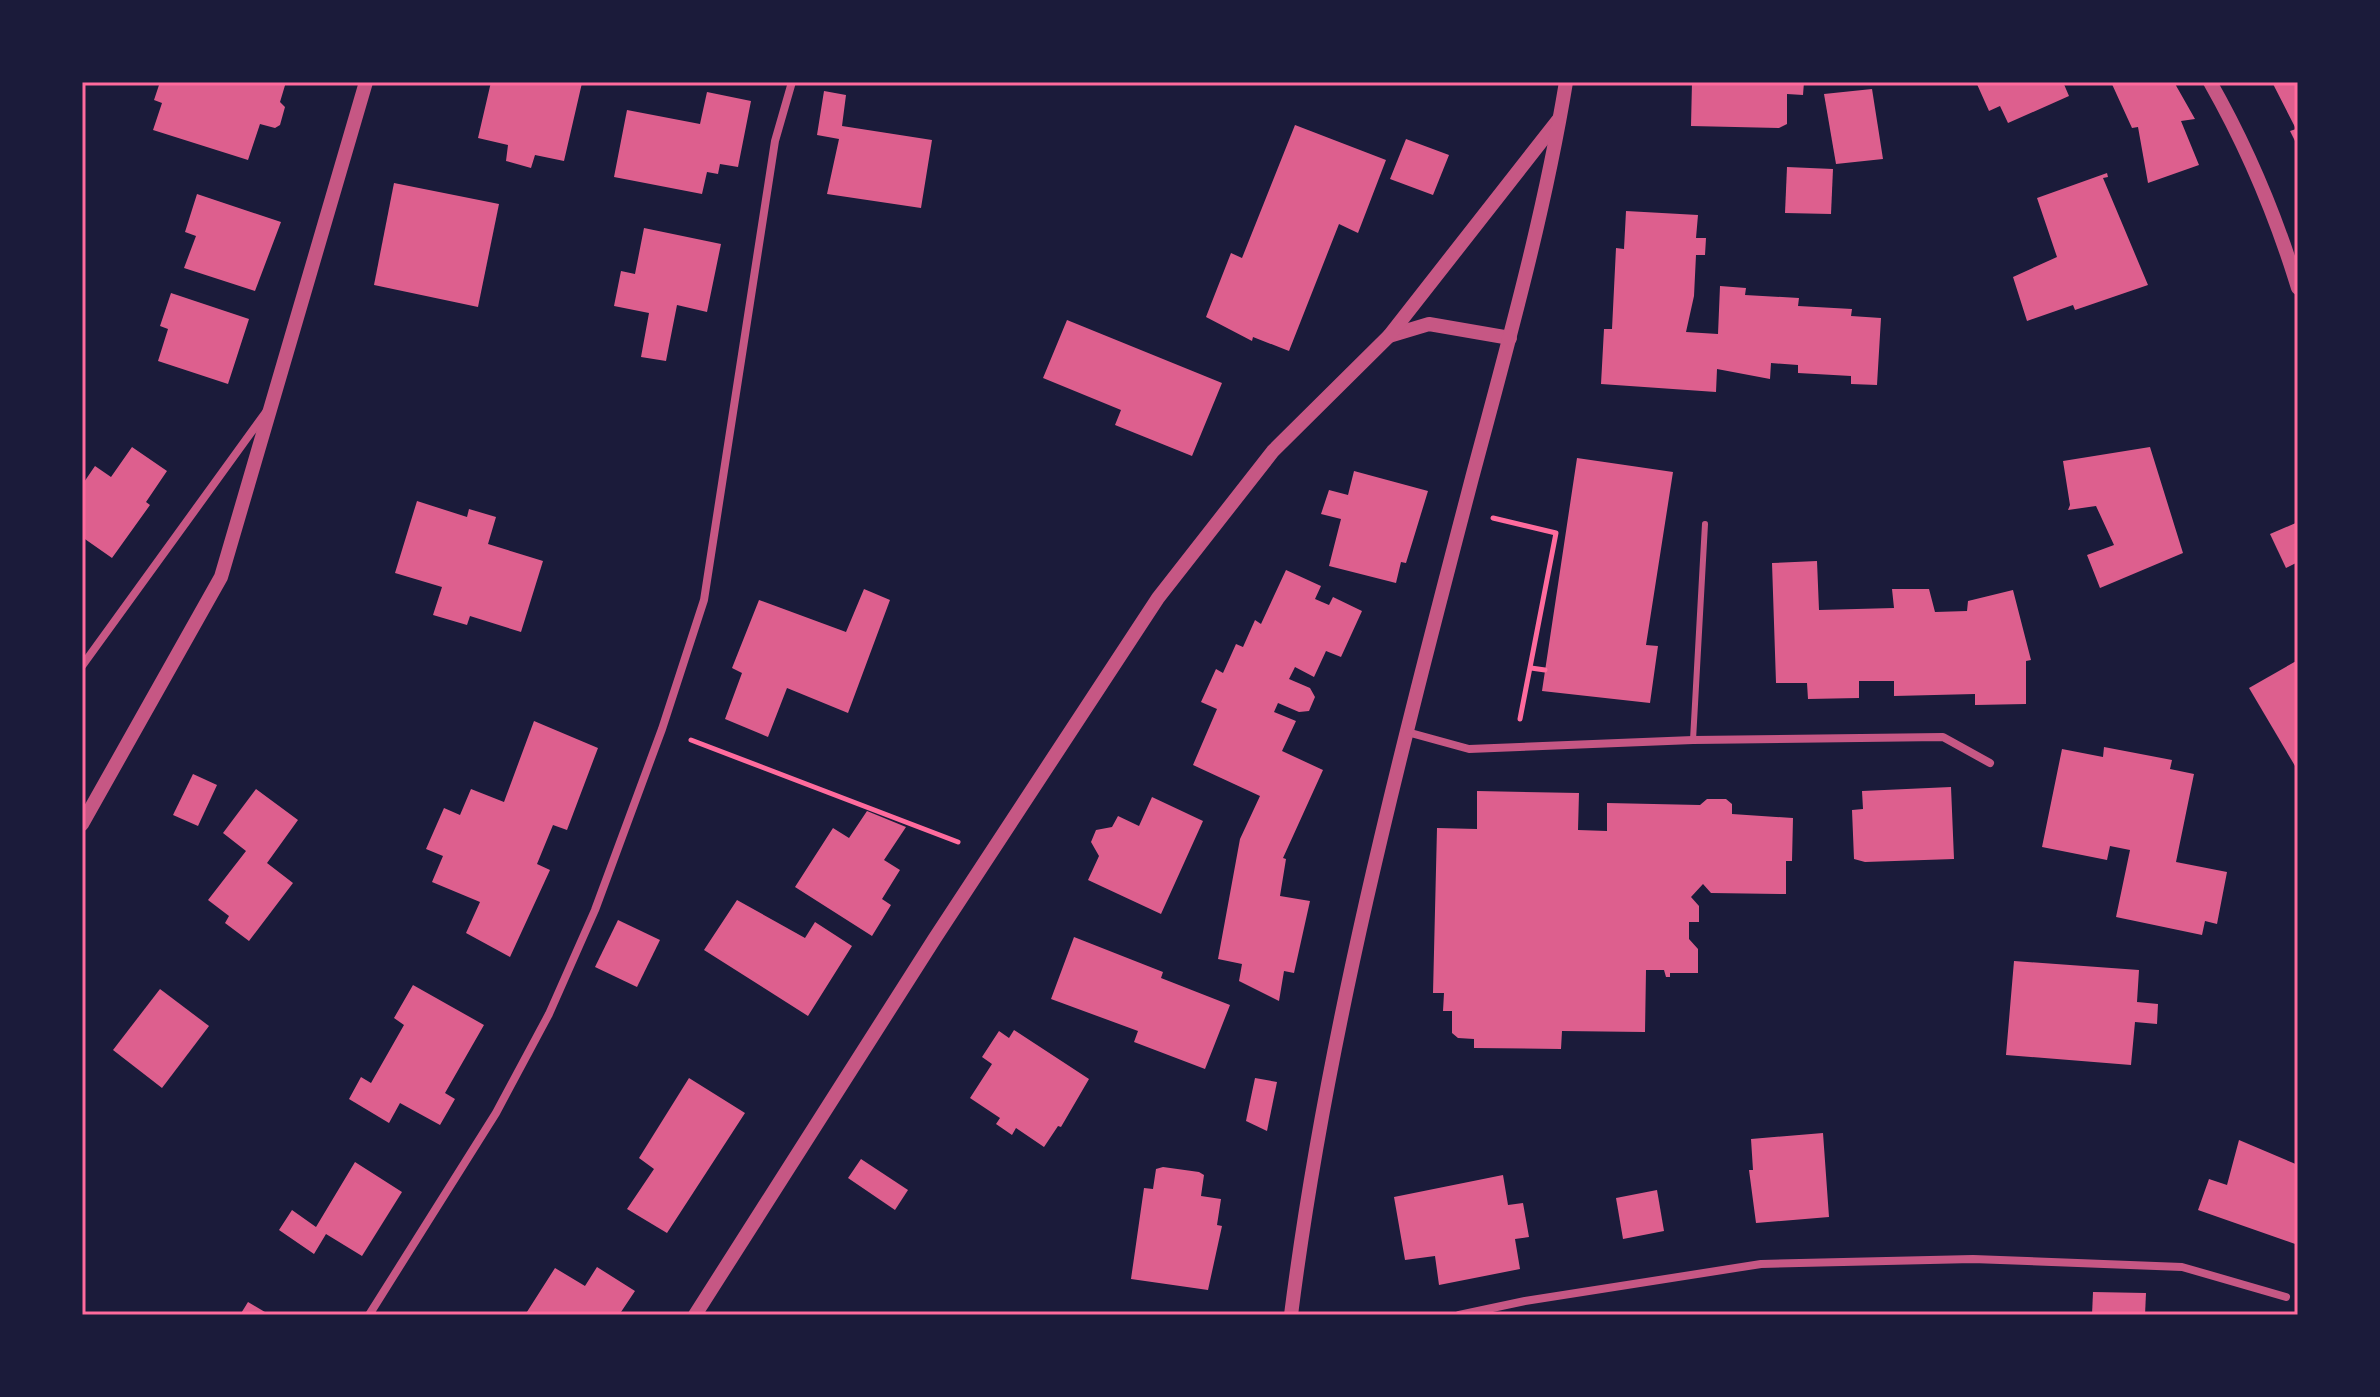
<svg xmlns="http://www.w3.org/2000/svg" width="2380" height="1397" viewBox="0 0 2380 1397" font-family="'DM Sans',sans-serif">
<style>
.building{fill:#dd5f8e}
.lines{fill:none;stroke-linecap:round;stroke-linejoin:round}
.path{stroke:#ff6b9d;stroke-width:5}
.service{stroke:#c65784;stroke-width:6}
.minor{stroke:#c65784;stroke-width:8}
.tertiary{stroke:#c65784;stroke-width:14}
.neatline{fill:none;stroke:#ff6b9d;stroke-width:3}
</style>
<rect width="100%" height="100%" fill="#1b1b3a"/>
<g class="building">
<polygon points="160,82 286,82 280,102 285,107 280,125 275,128 260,124 248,160 153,130 162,103 154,100"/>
<polygon points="491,82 582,83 564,161 535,155 531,168 506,161 508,145 478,138"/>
<polygon points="1692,82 1804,82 1803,95 1787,94 1787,124 1779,128 1691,126"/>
<polygon points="1976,82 2063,82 2069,96 2008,123 2000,106 1989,111"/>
<polygon points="2111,82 2174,82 2195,119 2181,121 2199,165 2148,183 2138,127 2132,128"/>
<polygon points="2272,82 2298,82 2298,147 2290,131 2296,129"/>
<polygon points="1872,89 1883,159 1836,164 1824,94"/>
<polygon points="824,91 846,95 842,126 932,140 921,208 827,194 839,139 817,135"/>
<polygon points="707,92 751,101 738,167 720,164 718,174 707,172 702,194 614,177 627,110 700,124"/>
<polygon points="1295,125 1386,160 1358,233 1339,224 1289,351 1253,337 1252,341 1206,317 1231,253 1242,258"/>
<polygon points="1406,139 1449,155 1433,195 1390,179"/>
<polygon points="1787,167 1833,169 1831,214 1785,213"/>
<polygon points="2107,173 2108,177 2103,178 2148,285 2075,310 2073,305 2027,321 2013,277 2057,257 2037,198"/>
<polygon points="394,183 499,204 478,307 374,285"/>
<polygon points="197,194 281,222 255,291 184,268 196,236 185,232"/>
<polygon points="1626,211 1698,215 1696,238 1706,238 1705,255 1696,255 1694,296 1686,332 1718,334 1720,286 1746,288 1745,295 1799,298 1798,306 1852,309 1851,316 1881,318 1877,385 1851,384 1851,376 1798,373 1798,365 1771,363 1770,379 1717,369 1716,392 1601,384 1604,329 1612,329 1616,248 1624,249"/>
<polygon points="644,228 721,244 707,312 677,305 666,361 641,357 649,313 614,306 621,271 635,274"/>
<polygon points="171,293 249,319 228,384 158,361 168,329 160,326"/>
<polygon points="1067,320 1222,383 1192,456 1115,425 1121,410 1043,378"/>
<polygon points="132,447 167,471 146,502 150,505 112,558 82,537 82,485 95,466 111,477"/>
<polygon points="2150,447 2183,553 2100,588 2087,555 2114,545 2096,506 2068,510 2070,505 2063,461"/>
<polygon points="1577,458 1673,472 1646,645 1658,646 1650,703 1542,691"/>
<polygon points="1354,471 1428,491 1406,563 1401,562 1396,583 1329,566 1341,519 1321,514 1329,490 1348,495"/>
<polygon points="417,501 467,517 469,509 496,517 488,544 543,561 521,632 470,616 467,625 433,615 442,587 395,573"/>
<polygon points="2298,522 2298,562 2286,568 2270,534"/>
<polygon points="1817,561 1819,610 1894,608 1892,589 1929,589 1935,612 1967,611 1968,601 2013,590 2031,660 2026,661 2026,704 1975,705 1975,694 1894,696 1894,681 1859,681 1859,698 1808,699 1807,683 1776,683 1772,563"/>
<polygon points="1286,570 1321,586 1315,599 1329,605 1333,597 1362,611 1341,657 1326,651 1314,677 1295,667 1289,679 1310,688 1315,697 1309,711 1299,712 1278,703 1274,712 1296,721 1282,751 1323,770 1283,858 1286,859 1280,896 1310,901 1294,973 1284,971 1279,1001 1239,981 1242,964 1218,959 1240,839 1260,796 1193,765 1217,709 1201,702 1216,669 1223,673 1236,644 1243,647 1255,620 1261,624"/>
<polygon points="864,589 890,600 848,713 787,688 768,737 725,719 742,673 732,668 759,600 846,632"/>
<polygon points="2298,660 2298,771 2249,688"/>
<polygon points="534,721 598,748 567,830 553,825 537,864 550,870 510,957 466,933 480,902 432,882 443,856 426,849 444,808 460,815 471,789 504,802"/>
<polygon points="2104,747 2172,760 2170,769 2194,774 2176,862 2227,872 2217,924 2205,921 2202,935 2116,917 2130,850 2110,846 2107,860 2042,847 2062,749 2103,757"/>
<polygon points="193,774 217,785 198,826 173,815"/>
<polygon points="1951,787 1954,859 1865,862 1854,859 1852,810 1863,809 1862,791"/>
<polygon points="256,789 298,820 267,863 293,883 249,941 225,923 229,916 208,900 246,851 223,833"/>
<polygon points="1477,791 1579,793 1578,830 1607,831 1607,803 1700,805 1707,799 1726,799 1732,804 1732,814 1793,818 1792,861 1786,861 1786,894 1711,893 1703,884 1691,897 1699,906 1699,922 1689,922 1689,939 1698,949 1698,973 1670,973 1670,977 1666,977 1664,970 1646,970 1645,1032 1562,1031 1561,1049 1474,1048 1474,1039 1458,1038 1452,1033 1452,1011 1443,1011 1444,993 1433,993 1437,828 1477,829"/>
<polygon points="1152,797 1203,821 1161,914 1088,880 1099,856 1091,842 1096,830 1112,827 1118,816 1139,826"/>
<polygon points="867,811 906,827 884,860 900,870 882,899 891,905 872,936 795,887 833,828 849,838"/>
<polygon points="737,900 805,938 815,922 852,946 808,1016 704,950"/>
<polygon points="618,920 660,940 637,987 595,967"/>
<polygon points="1074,937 1163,972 1161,978 1230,1005 1205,1069 1134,1042 1138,1031 1051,999"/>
<polygon points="2014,961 2139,970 2137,1002 2158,1004 2157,1024 2135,1022 2131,1065 2006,1055"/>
<polygon points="413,985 484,1025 445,1093 455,1099 440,1125 400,1103 389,1123 349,1099 361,1077 371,1083 404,1025 394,1018"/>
<polygon points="160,989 209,1026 162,1088 113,1050"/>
<polygon points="1014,1030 1089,1079 1061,1127 1058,1126 1044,1147 1016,1128 1012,1135 996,1124 1000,1118 970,1098 992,1064 982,1057 999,1031 1009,1038"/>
<polygon points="689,1078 745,1113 667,1233 627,1209 654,1169 639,1158"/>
<polygon points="1255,1078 1277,1082 1267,1131 1246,1121"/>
<polygon points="1823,1133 1829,1217 1756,1223 1749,1170 1753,1170 1751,1139"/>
<polygon points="2239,1140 2298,1165 2298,1245 2198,1210 2209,1179 2227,1185"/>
<polygon points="861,1159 908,1190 895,1210 848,1178"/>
<polygon points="355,1162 402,1192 362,1256 326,1234 314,1254 279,1230 292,1210 316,1227"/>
<polygon points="1163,1167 1199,1172 1204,1175 1201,1196 1221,1199 1217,1225 1222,1226 1208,1290 1131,1279 1144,1188 1153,1189 1156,1169"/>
<polygon points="1503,1175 1508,1205 1523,1203 1529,1237 1515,1239 1520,1269 1439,1285 1435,1256 1405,1260 1394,1197"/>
<polygon points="1657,1190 1664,1231 1623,1239 1616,1198"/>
<polygon points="597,1267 635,1291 621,1312 525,1315 555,1268 585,1286"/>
<polygon points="2093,1292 2146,1293 2145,1315 2092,1315"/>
<polygon points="248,1302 270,1315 240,1315"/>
</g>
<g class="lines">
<g class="path">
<polyline points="1493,518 1556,533 1520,719"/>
<polyline points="1531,668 1545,670"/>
<polyline points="691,740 958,842"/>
</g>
<polyline class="service" points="1693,740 1705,524"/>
<g class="minor">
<polyline points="82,666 266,412"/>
<polyline points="1407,732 1469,749 1693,740 1943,737 1990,763"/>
<polyline points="369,1315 496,1113 549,1014 595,910 662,729 704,600 775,141 792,82"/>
<polyline points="1459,1315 1525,1301 1761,1264 1973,1259 2182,1267 2286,1297"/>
</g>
<g class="tertiary">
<path d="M2210,82c37,65 66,134 88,206"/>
<polyline points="1389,336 1429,324 1510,338"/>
<polyline points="82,824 221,577 366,82"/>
<polyline points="695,1315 935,938 1158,598 1273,451 1389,336 1559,119"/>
<path d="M1291,1315c36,-284 109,-561 181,-837 35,-131 72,-262 94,-396"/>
</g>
</g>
<rect width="2380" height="1397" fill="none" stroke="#1b1b3a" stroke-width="168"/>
<rect x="84" y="84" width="2212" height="1229" class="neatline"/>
</svg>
